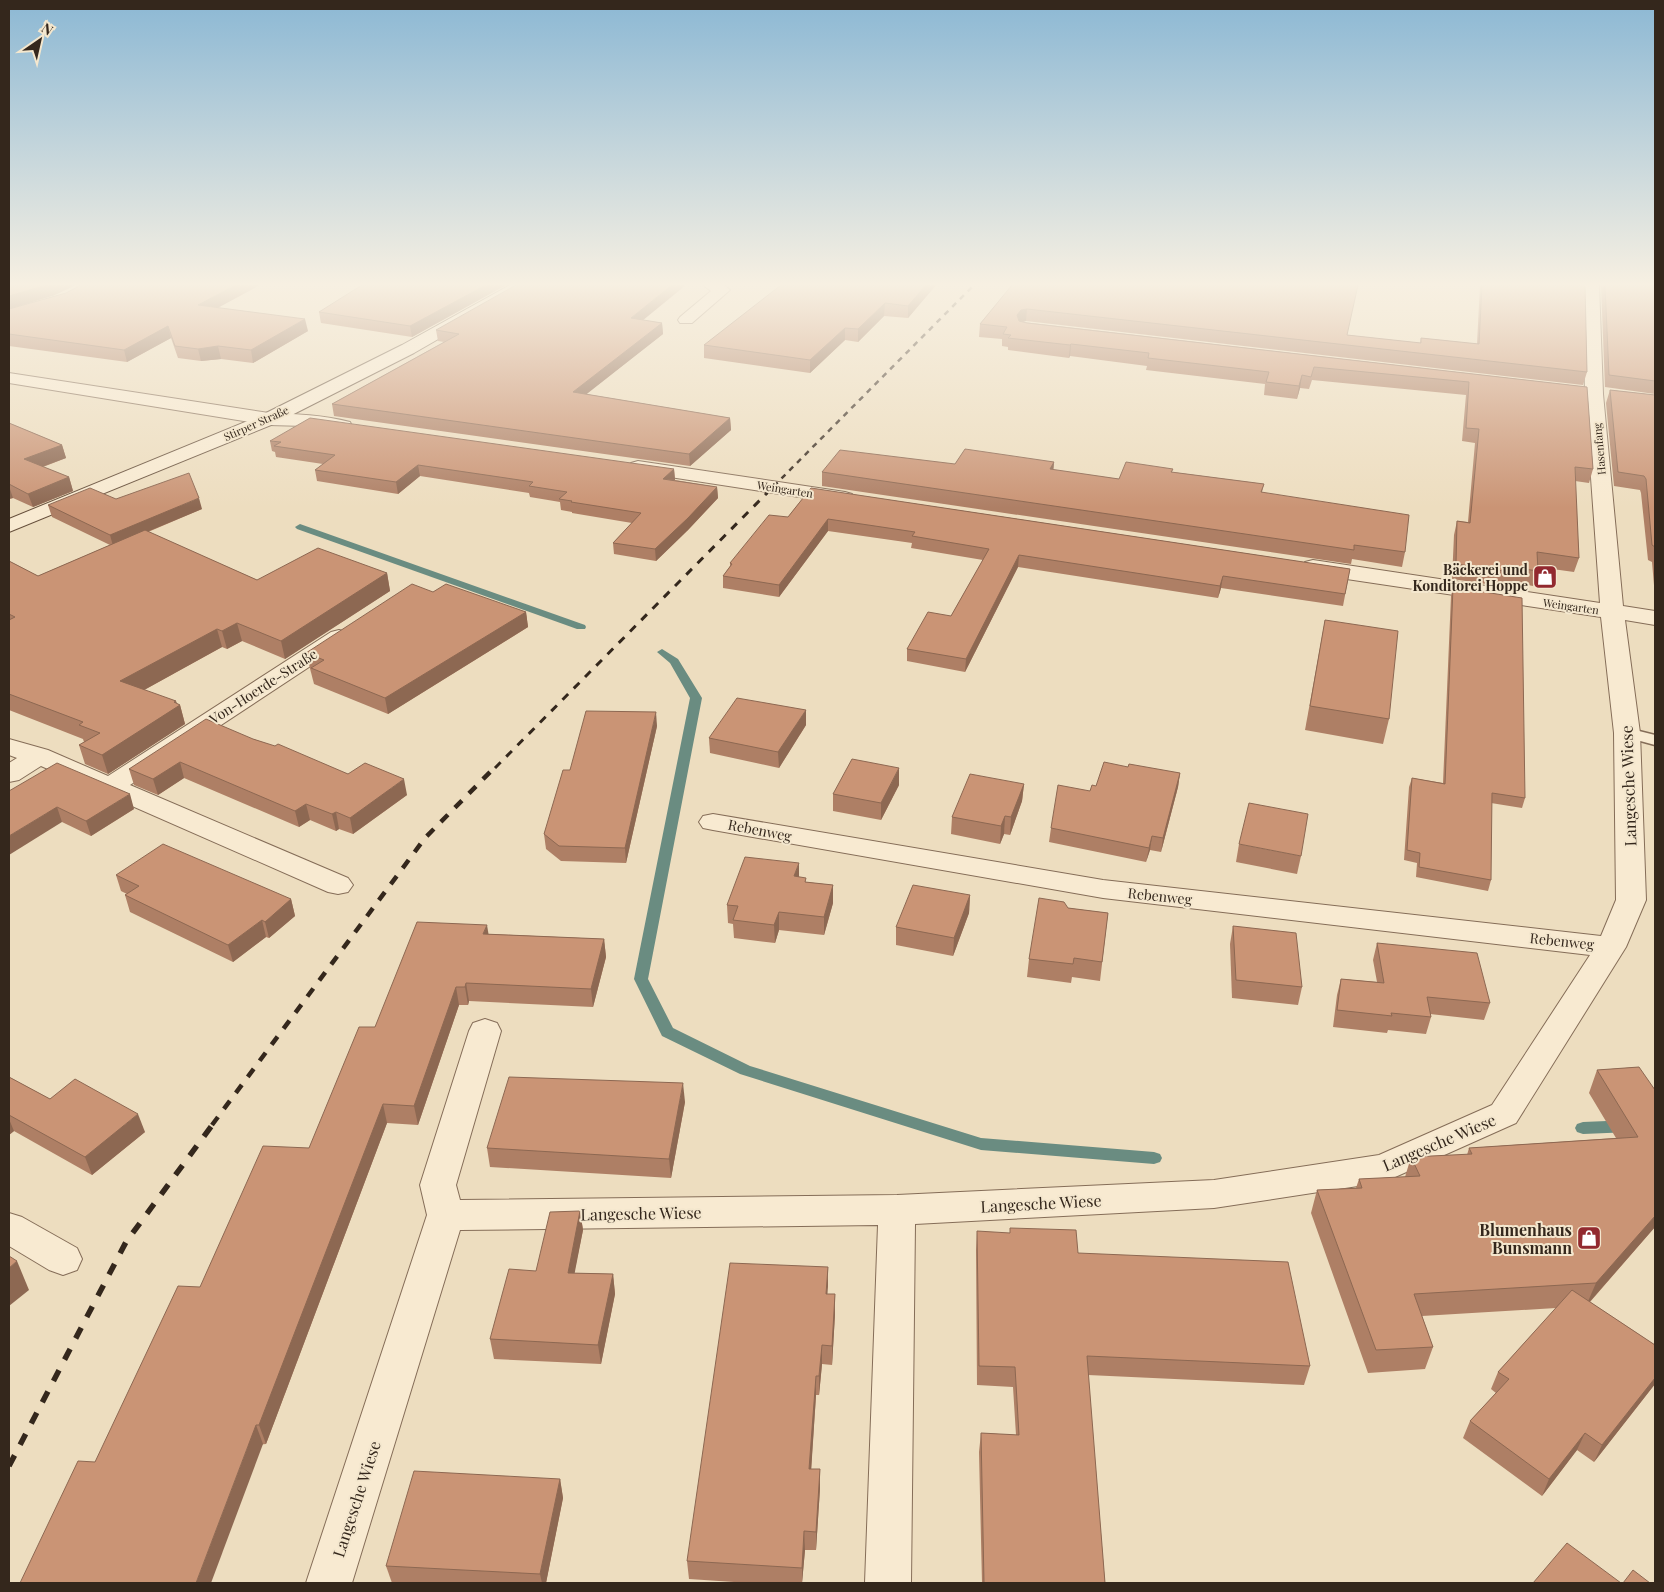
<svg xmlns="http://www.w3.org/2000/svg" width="1664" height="1592" viewBox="0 0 1664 1592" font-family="'Playfair Display',serif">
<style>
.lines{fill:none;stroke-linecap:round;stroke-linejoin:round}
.stream{fill:#6a8c81;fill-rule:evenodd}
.service-casing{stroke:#856d58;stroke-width:3}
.minor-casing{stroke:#856d58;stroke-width:2}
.secondary-casing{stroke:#664f3b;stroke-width:2}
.service{fill:#f8ead1;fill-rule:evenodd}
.minor{fill:#f8ead1;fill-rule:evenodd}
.secondary{fill:#f8ead1;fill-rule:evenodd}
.rail-far3{stroke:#34271c;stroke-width:2.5;stroke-dasharray:5.5 5.5;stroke-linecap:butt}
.rail-far2{stroke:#34271c;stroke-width:3;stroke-dasharray:8 8;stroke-linecap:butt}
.rail-far1{stroke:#34271c;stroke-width:4.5;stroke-dasharray:10 10;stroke-linecap:butt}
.rail{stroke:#34271c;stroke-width:5.5;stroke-dasharray:12 12;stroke-linecap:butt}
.wall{fill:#ae7f65}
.shaded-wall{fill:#8d6852}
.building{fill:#ca9475;stroke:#8d6852}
.labels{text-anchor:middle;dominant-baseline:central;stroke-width:4;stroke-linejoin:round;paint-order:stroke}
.far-street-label{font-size:11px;fill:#34271c;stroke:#f4e7ce}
.poi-label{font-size:14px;font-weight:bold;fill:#34271c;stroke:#f4e7ce;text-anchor:end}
.street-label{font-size:14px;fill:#34271c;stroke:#f4e7ce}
.near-street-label{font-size:16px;fill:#34271c;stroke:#f4e7ce}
.near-poi-label{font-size:16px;font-weight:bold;fill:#34271c;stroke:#f4e7ce;text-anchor:end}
</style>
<rect width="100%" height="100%" fill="#edddbf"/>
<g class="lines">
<g class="stream">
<polygon points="300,524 585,625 586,627 585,629 577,629 297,529 295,527"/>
<polygon points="662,649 678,659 702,698 648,979 673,1028 750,1066 981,1138 1154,1152 1160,1154 1162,1158 1160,1162 1154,1164 981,1150 740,1074 662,1036 634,979 690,698 670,663 657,652"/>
<polygon points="1655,1119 1655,1131 1583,1134 1577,1132 1575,1128 1577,1124 1583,1122"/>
</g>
<defs>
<polygon id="service" points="1627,728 1655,735 1655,745 1622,736 1619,733 1622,730"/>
<g id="minor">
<polygon points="703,285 724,285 730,290 692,323 680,323 678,320 680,317 711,291"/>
<polygon points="1583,285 1599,285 1603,394 1623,606 1655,611 1655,625 1625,620 1640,733 1646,900 1626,947 1516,1123 1384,1182 1214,1208 915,1224 911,1583 865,1583 878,1225 460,1230 352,1583 306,1583 427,1215 420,1185 469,1031 473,1023 485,1019 497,1023 501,1031 456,1185 460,1200 897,1195 1214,1180 1379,1155 1492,1105 1590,955 1103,898 713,830 703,828 699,822 703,816 713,814 1103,880 1601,936 1616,900 1614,733 1601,617 1313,574 1305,572 1302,567 1305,562 1313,560 1600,603 1585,394"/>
<path d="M9,373l260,40c27,1 54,2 81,9l2,4 -2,4 -7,2 -38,-6 -36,-1 -260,-42z"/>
<polygon points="638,461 845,492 852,494 855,498 852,502 845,504 631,471 628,467 631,463"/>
<polygon points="339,630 347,632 351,637 347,642 130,785 348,878 353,885 348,892 338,894 328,892 41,766 19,780 9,782 9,763 17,758 9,755 9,739 48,750 108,776 331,632"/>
<polygon points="9,1213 22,1217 77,1248 82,1259 77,1270 63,1275 49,1270 9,1246"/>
</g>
<polygon id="secondary" points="510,285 529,285 527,288 414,353 276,423 9,532 9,519 262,415 402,345"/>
</defs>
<use href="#service" class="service-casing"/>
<use href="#minor" class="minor-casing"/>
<use href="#secondary" class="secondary-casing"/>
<use href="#service" class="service"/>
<use href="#minor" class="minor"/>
<use href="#secondary" class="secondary"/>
<polyline class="rail-far3" points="766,494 974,285"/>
<polyline class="rail-far2" points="495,768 767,493"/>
<polyline class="rail-far1" points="212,1125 425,838 496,766"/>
<polyline class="rail" points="9,1466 126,1242 213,1124"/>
</g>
<g class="wall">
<polygon points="9,285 55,295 16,307 218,308 308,331 253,363 221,359 201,361 178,358 171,338 127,362 9,346"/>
<polygon points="506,285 412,337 321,323 319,312"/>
<polygon points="936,285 908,318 884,316 858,342 845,340 810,373 704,358 704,345"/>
<polygon points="1012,285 1347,335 1420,343 1421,338 1477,344 1480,285 1585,285 1587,372 1583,385 1026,321 1023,322 1587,387 1593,469 1589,483 1575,481 1579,558 1574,572 1538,567 1538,571 1533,586 1522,584 1520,589 1452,579 1454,535 1457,521 1468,522 1475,443 1462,441 1466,395 1312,380 1309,389 1300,388 1297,399 1264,395 1265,384 1146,370 1147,366 1070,356 1069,358 1008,350 1008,347 1002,346 1002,339 979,337 980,324"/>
<polygon points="1601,285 1655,285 1655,394 1605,387"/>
<polygon points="643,320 662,323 663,334 586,394 730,418 731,430 690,466 334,416 332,404 444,342 438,341 436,330"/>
<polygon points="1610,390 1655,395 1655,597 1652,562 1648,560 1641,493 1640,490 1614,486 1606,403"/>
<polygon points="9,423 62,445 66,458 43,467 69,477 73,491 33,507 13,498 9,499"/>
<polygon points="270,441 674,469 675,480 717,487 718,498 688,530 656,561 614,554 613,543 632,523 572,513 572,512 561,510 560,502 530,497 529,493 420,476 398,494 317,481 315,470 323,464 276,457 275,452 272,451"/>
<polygon points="1054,462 1053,470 1119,479 1173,469 1172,472 1264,484 1262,492 1405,552 1402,567 1352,559 1351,564 822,486 822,472 955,464"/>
<polygon points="811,488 1350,569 1343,606 1221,588 1218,598 1018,567 965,672 907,661 907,649 951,616 983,560 911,548 912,543 828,531 779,597 723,588 723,576 730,566 730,563 788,517"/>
<polygon points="116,499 202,509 148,532 257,580 387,573 390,591 285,659 242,641 227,649 222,647 144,690 180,705 185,724 108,774 85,764 79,745 84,742 83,739 9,710 9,561 38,576 110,545 52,517 48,505"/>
<polygon points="1453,587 1525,798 1522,808 1491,803 1491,880 1488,891 1416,877 1417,863 1404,860 1409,787 1412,778 1443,783 1451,596"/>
<polygon points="433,592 526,612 528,627 388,714 314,684 306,653"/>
<polygon points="1325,620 1389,719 1383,744 1305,730"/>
<polygon points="806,725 779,768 710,753 709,738"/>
<polygon points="657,726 626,863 561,861 546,849 544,834 570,770"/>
<polygon points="253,739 348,774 407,795 353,834 339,829 336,831 310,820 299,827 184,778 158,795 134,785 129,769"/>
<polygon points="1128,767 1180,773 1178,787 1161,852 1150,850 1146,862 1049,842 1051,828 1096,786"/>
<polygon points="1024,784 1022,801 1010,835 1004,834 1000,844 951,834 952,817"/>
<polygon points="899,785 881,820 833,811 833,794"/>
<polygon points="9,791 134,809 91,836 62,822"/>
<polygon points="1239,844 1301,856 1297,874 1236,862"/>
<polygon points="116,875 291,899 295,916 269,938 266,937 233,962 130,912 125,895 127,894 121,891"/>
<polygon points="799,877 806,882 833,885 833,903 824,935 779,930 775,943 734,938 733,924 728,923 727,905"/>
<polygon points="970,895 969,913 953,956 896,945 896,927"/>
<polygon points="1068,908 1108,913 1100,981 1072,977 1071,983 1027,977 1029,959"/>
<polygon points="1233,926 1302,987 1298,1005 1232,998 1230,944"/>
<polygon points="488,934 604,939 606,957 593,1007 469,1001 468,1005 459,1005 418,1125 387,1123 266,1444 95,1462 200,1287 309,1148 375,1027"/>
<polygon points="1377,943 1490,1003 1484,1020 1430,1014 1431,1017 1426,1034 1388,1030 1387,1033 1333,1027 1337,995 1341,979 1377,982 1373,960"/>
<polygon points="1639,1067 1655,1227 1590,1302 1655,1345 1655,1384 1594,1462 1577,1450 1542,1496 1463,1438 1470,1421 1496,1393 1491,1389 1498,1372 1556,1308 1422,1316 1433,1347 1425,1369 1368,1373 1311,1213 1317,1190 1356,1188 1359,1179 1405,1177 1411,1157 1467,1155 1469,1148 1616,1138 1589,1093 1597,1070"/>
<polygon points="9,1077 50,1099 145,1132 92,1175 14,1131 9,1135"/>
<polygon points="685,1102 671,1178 490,1167 487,1148"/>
<polygon points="580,1211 583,1230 574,1273 613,1274 615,1294 601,1364 494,1359 490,1339 536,1271"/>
<polygon points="977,1231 1078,1253 1310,1366 1304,1385 1088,1375 1105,1583 982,1583 979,1452 981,1433 1016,1435 1013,1387 977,1385 976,1250"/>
<polygon points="828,1267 827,1294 835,1294 835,1314 832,1365 822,1364 819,1395 816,1395 811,1469 820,1469 820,1488 816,1550 805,1550 802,1583 749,1583 689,1579 687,1561"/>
<polygon points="560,1479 563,1498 546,1583 392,1583 386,1566"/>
</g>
<g class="shaded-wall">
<polygon points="47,285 76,285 55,295 9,309 9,296"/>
<polygon points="236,285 260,285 201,317 198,305"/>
<polygon points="486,285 506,285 412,337 410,326"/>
<polygon points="672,285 686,285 631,330 631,318"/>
<polygon points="926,285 936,285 908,318 908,306"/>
<polygon points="885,303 884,316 858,342 858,329"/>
<polygon points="1027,309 1026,321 1020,322 1017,315 1021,310"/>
<polygon points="305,319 308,331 253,363 251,350"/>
<polygon points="662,323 663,334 574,404 573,392"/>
<polygon points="168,326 171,338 127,362 124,350"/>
<polygon points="845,328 845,340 810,373 810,360"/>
<polygon points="1071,344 1070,356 1069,358 1070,345"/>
<polygon points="218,346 221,359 201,361 198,349"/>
<polygon points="1302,375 1300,388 1297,399 1299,386"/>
<polygon points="730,418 731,430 690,466 689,454"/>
<polygon points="62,445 66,458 28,472 24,459"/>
<polygon points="1054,462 1053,475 1050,469"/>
<polygon points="418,465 420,476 398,494 396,482"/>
<polygon points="674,469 675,480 663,479"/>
<polygon points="69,477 73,491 33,507 28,494"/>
<polygon points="9,486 13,498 9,499"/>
<polygon points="717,487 718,498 688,530 656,561 655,549"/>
<polygon points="199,498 202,509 113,546 110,535"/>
<polygon points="828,519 828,531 779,597 779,585"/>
<polygon points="1019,555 1018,567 965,672 966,659"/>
<polygon points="387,573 390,591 285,659 281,641"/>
<polygon points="1223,576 1221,588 1218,598 1220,586"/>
<polygon points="526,612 528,627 388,714 385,698"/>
<polygon points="237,623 242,641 227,649 222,631"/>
<polygon points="217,629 222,647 126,700 120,681"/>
<polygon points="176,701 178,706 180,705 185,724 108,774 102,755"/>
<polygon points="806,710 806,725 779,768 778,752"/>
<polygon points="656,712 657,726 626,863 625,848"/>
<polygon points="180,762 184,778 158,795 153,779"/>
<polygon points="899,768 899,785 881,820 881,803"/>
<polygon points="1180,773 1178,787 1161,852 1163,838"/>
<polygon points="404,779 407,795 353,834 350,818"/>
<polygon points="1024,784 1022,801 1010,835 1011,817"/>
<polygon points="130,794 134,809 91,836 86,821"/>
<polygon points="306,804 310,820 299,827 295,811"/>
<polygon points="57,807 62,822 9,855 9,836"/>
<polygon points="336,812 339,829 336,831 332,814"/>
<polygon points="1005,816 1004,834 1000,844 1001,826"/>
<polygon points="1152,836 1150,850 1146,862 1149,848"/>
<polygon points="799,863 799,881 794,876"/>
<polygon points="833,885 833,903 824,935 824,917"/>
<polygon points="970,895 969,913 953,956 954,938"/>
<polygon points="291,899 295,916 269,938 265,922"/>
<polygon points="779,912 779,930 775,943 774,925"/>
<polygon points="262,920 266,937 233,962 228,945"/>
<polygon points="487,925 490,943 483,934"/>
<polygon points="604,939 606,957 593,1007 591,989"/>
<polygon points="466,983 469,1001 468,1005 465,987"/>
<polygon points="456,987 459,1005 418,1125 414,1106"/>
<polygon points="683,1083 685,1102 671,1178 669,1159"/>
<polygon points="383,1104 387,1123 266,1444 259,1425"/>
<polygon points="138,1114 145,1132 92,1175 85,1157"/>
<polygon points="9,1119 14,1131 9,1135"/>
<polygon points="580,1211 583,1230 571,1292 568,1273"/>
<polygon points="1655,1216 1655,1227 1586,1306 1596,1283"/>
<polygon points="17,1261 29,1290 9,1306 9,1268"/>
<polygon points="828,1267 828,1286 826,1313 826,1294"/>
<polygon points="613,1274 615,1294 601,1364 598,1345"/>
<polygon points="835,1294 835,1314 832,1365 832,1346"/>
<polygon points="822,1345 822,1364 819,1395 819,1376"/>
<polygon points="816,1376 816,1395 810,1488 809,1469"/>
<polygon points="1655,1378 1655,1384 1594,1462 1602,1445"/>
<polygon points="256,1425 263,1444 211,1583 196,1583"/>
<polygon points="1585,1433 1577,1450 1542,1496 1549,1479"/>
<polygon points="820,1469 820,1488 816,1550 816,1532"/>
<polygon points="560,1479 563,1498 546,1583 542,1583 540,1574"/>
<polygon points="804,1531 805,1550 802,1583 802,1568"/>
</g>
<g class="building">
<polygon points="9,285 47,285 9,296"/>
<polygon points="81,285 236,285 198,305 305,319 251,350 218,346 198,349 175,346 168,326 124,350 9,334 9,309 66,293"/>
<polygon points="362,285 486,285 410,326 319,312"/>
<polygon points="516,285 672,285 631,318 662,323 573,392 730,418 689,454 332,404 459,334 436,330"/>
<polygon points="781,285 926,285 908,306 885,303 858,329 845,328 810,360 704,345"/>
<polygon points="1012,285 1358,285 1347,335 1421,343 1421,338 1479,344 1482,285 1585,285 1587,372 1027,309 1021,310 1017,315 1019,321 1027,323 1587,387 1593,469 1575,467 1579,558 1537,552 1538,571 1524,569 1524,574 1456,564 1457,521 1470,523 1479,429 1466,428 1469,382 1314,367 1311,377 1302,375 1299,386 1266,382 1269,372 1148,358 1149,353 1071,344 1070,345 1008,338 1011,335 1003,334 1007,327 980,324"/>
<polygon points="1605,285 1655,285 1655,381 1609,375"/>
<polygon points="1610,390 1655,395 1655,547 1652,545 1646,479 1644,476 1618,472"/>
<polygon points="310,418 674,469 663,479 717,487 688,518 655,549 613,543 641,513 571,502 572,501 559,499 567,492 529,486 533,482 418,465 396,482 315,470 335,455 274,446 281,442 270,441"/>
<polygon points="9,423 62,445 24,459 69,477 28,494 9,484"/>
<polygon points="965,449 1054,462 1050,469 1119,479 1126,462 1173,469 1171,472 1264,484 1261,492 1409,515 1405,552 1354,545 1354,550 822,472 840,450 955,464"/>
<polygon points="189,473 199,498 110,535 48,505 90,488 116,499"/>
<polygon points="811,488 1350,569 1345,594 1223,576 1220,586 1019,555 966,659 907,649 928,612 951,616 989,549 912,536 915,532 828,519 779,585 723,576 732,564 730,563 769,515 788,517"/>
<polygon points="145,530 257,580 318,548 387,573 281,641 237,623 222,631 217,629 120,681 176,701 174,702 180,705 102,755 79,745 100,733 79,725 83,722 9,694 9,620 15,617 9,614 9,561 38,576"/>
<polygon points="412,584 433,592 446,584 526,612 385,698 311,668 324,660 306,653"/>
<polygon points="1453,587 1522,598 1525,798 1492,793 1491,880 1419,867 1420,853 1407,850 1412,778 1445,784"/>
<polygon points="1325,620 1398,631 1389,719 1310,706"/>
<polygon points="737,698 806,710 778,752 709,738"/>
<polygon points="586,711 656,712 625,848 559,846 544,834 563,770 570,770"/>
<polygon points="206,719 253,739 275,746 278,744 348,774 365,763 404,779 350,818 336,812 332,814 306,804 295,811 180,762 153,779 129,769"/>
<polygon points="852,759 899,768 881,803 833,794"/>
<polygon points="1104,762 1128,767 1129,764 1180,773 1163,838 1152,836 1149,848 1051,828 1058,785 1090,791 1092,785 1096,786"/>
<polygon points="57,763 130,794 86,821 57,807 9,836 9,791"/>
<polygon points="970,774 1024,784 1011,817 1005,816 1001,826 952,817"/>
<polygon points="1249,803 1308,814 1301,856 1239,844"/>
<polygon points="163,844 291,899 265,922 262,920 228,945 125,895 139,886 116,875"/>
<polygon points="745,857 799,863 794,876 806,878 805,882 833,885 824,917 779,912 774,925 733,920 738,906 727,905"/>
<polygon points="913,885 970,895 954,938 896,927"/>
<polygon points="1039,898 1064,902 1068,908 1108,913 1102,962 1074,958 1073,964 1029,959"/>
<polygon points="417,922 487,925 483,934 604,939 591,989 466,983 465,987 456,987 414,1106 383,1104 259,1425 256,1425 196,1583 20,1583 78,1461 95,1462 178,1286 200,1287 263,1146 309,1148 359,1027 375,1027"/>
<polygon points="1233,926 1296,933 1302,987 1236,980"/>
<polygon points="1377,943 1477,953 1490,1003 1427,997 1431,1017 1391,1013 1392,1016 1337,1010 1341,979 1384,983"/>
<polygon points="1639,1067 1655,1090 1655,1216 1596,1283 1414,1294 1433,1347 1376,1350 1317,1190 1362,1188 1359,1179 1420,1176 1411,1157 1472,1154 1469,1148 1638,1137 1597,1070"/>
<polygon points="9,1077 50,1099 75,1079 138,1114 85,1157 9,1115"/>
<polygon points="509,1077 683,1083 669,1159 487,1148"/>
<polygon points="580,1211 568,1273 613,1274 598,1345 490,1339 509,1269 536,1271 550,1212"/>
<polygon points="1010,1228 1076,1230 1078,1253 1288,1262 1310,1366 1087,1356 1105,1583 984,1583 981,1433 1019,1435 1015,1367 979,1366 977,1231 1010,1233"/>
<polygon points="9,1256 17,1261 9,1268"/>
<polygon points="730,1263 828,1267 826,1294 835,1294 832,1346 822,1345 819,1376 816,1376 809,1469 820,1469 816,1532 804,1531 802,1568 687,1561"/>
<polygon points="1572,1290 1655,1345 1655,1378 1602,1445 1585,1433 1549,1479 1470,1421 1509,1379 1498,1372"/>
<polygon points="414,1471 560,1479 540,1574 386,1566"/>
<polygon points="1567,1543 1621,1583 1533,1583"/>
<polygon points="1633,1570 1650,1583 1623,1583"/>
</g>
<linearGradient id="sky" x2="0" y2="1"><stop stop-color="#8cb8d4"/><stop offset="0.56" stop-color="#f7f0e2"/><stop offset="1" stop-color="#f7f0e2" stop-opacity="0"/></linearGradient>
<rect width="1664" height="508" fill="url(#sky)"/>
<defs>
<symbol id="shop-square" viewBox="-11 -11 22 22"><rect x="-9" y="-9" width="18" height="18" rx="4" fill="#92292f" stroke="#f4e7ce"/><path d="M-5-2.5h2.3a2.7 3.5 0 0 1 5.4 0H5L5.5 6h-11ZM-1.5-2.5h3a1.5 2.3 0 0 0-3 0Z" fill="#fff"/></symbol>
</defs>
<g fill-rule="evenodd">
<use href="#shop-square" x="1531" y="563" width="28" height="28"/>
<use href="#shop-square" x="1575" y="1224" width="28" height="28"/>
</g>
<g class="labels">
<g class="far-street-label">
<text transform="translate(256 423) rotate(-24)">Stirper Straße</text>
<text transform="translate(1599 449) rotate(-95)">Hasenfang</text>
<text transform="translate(785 489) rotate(9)">Weingarten</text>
<text transform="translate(1571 606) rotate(8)">Weingarten</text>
</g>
<g class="poi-label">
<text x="1528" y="569">Bäckerei und<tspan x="1528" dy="16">Konditorei Hoppe</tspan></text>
</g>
<g class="street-label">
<text transform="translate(263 686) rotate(-33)">Von-Hoerde-Straße</text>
<text transform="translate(760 830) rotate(11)">Rebenweg</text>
<text transform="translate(1160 896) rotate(6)">Rebenweg</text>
<text transform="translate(1562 941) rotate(6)">Rebenweg</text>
</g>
<g class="near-street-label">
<text transform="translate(1628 786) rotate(-92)">Langesche Wiese</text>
<text transform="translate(1439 1142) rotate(-23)">Langesche Wiese</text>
<text transform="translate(1041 1203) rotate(-3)">Langesche Wiese</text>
<text transform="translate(641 1213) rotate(-1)">Langesche Wiese</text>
<text transform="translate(356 1499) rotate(-72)">Langesche Wiese</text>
</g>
<g class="near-poi-label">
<text x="1572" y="1229">Blumenhaus<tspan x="1572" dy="18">Bunsmann</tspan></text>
</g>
</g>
<rect width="1664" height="1592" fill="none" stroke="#34271c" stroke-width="20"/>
<g transform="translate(40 40) rotate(34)" stroke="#f4e7ce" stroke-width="4" paint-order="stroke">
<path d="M0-4L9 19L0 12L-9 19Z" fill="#34271c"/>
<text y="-8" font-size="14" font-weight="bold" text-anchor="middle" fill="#34271c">N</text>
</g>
</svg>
